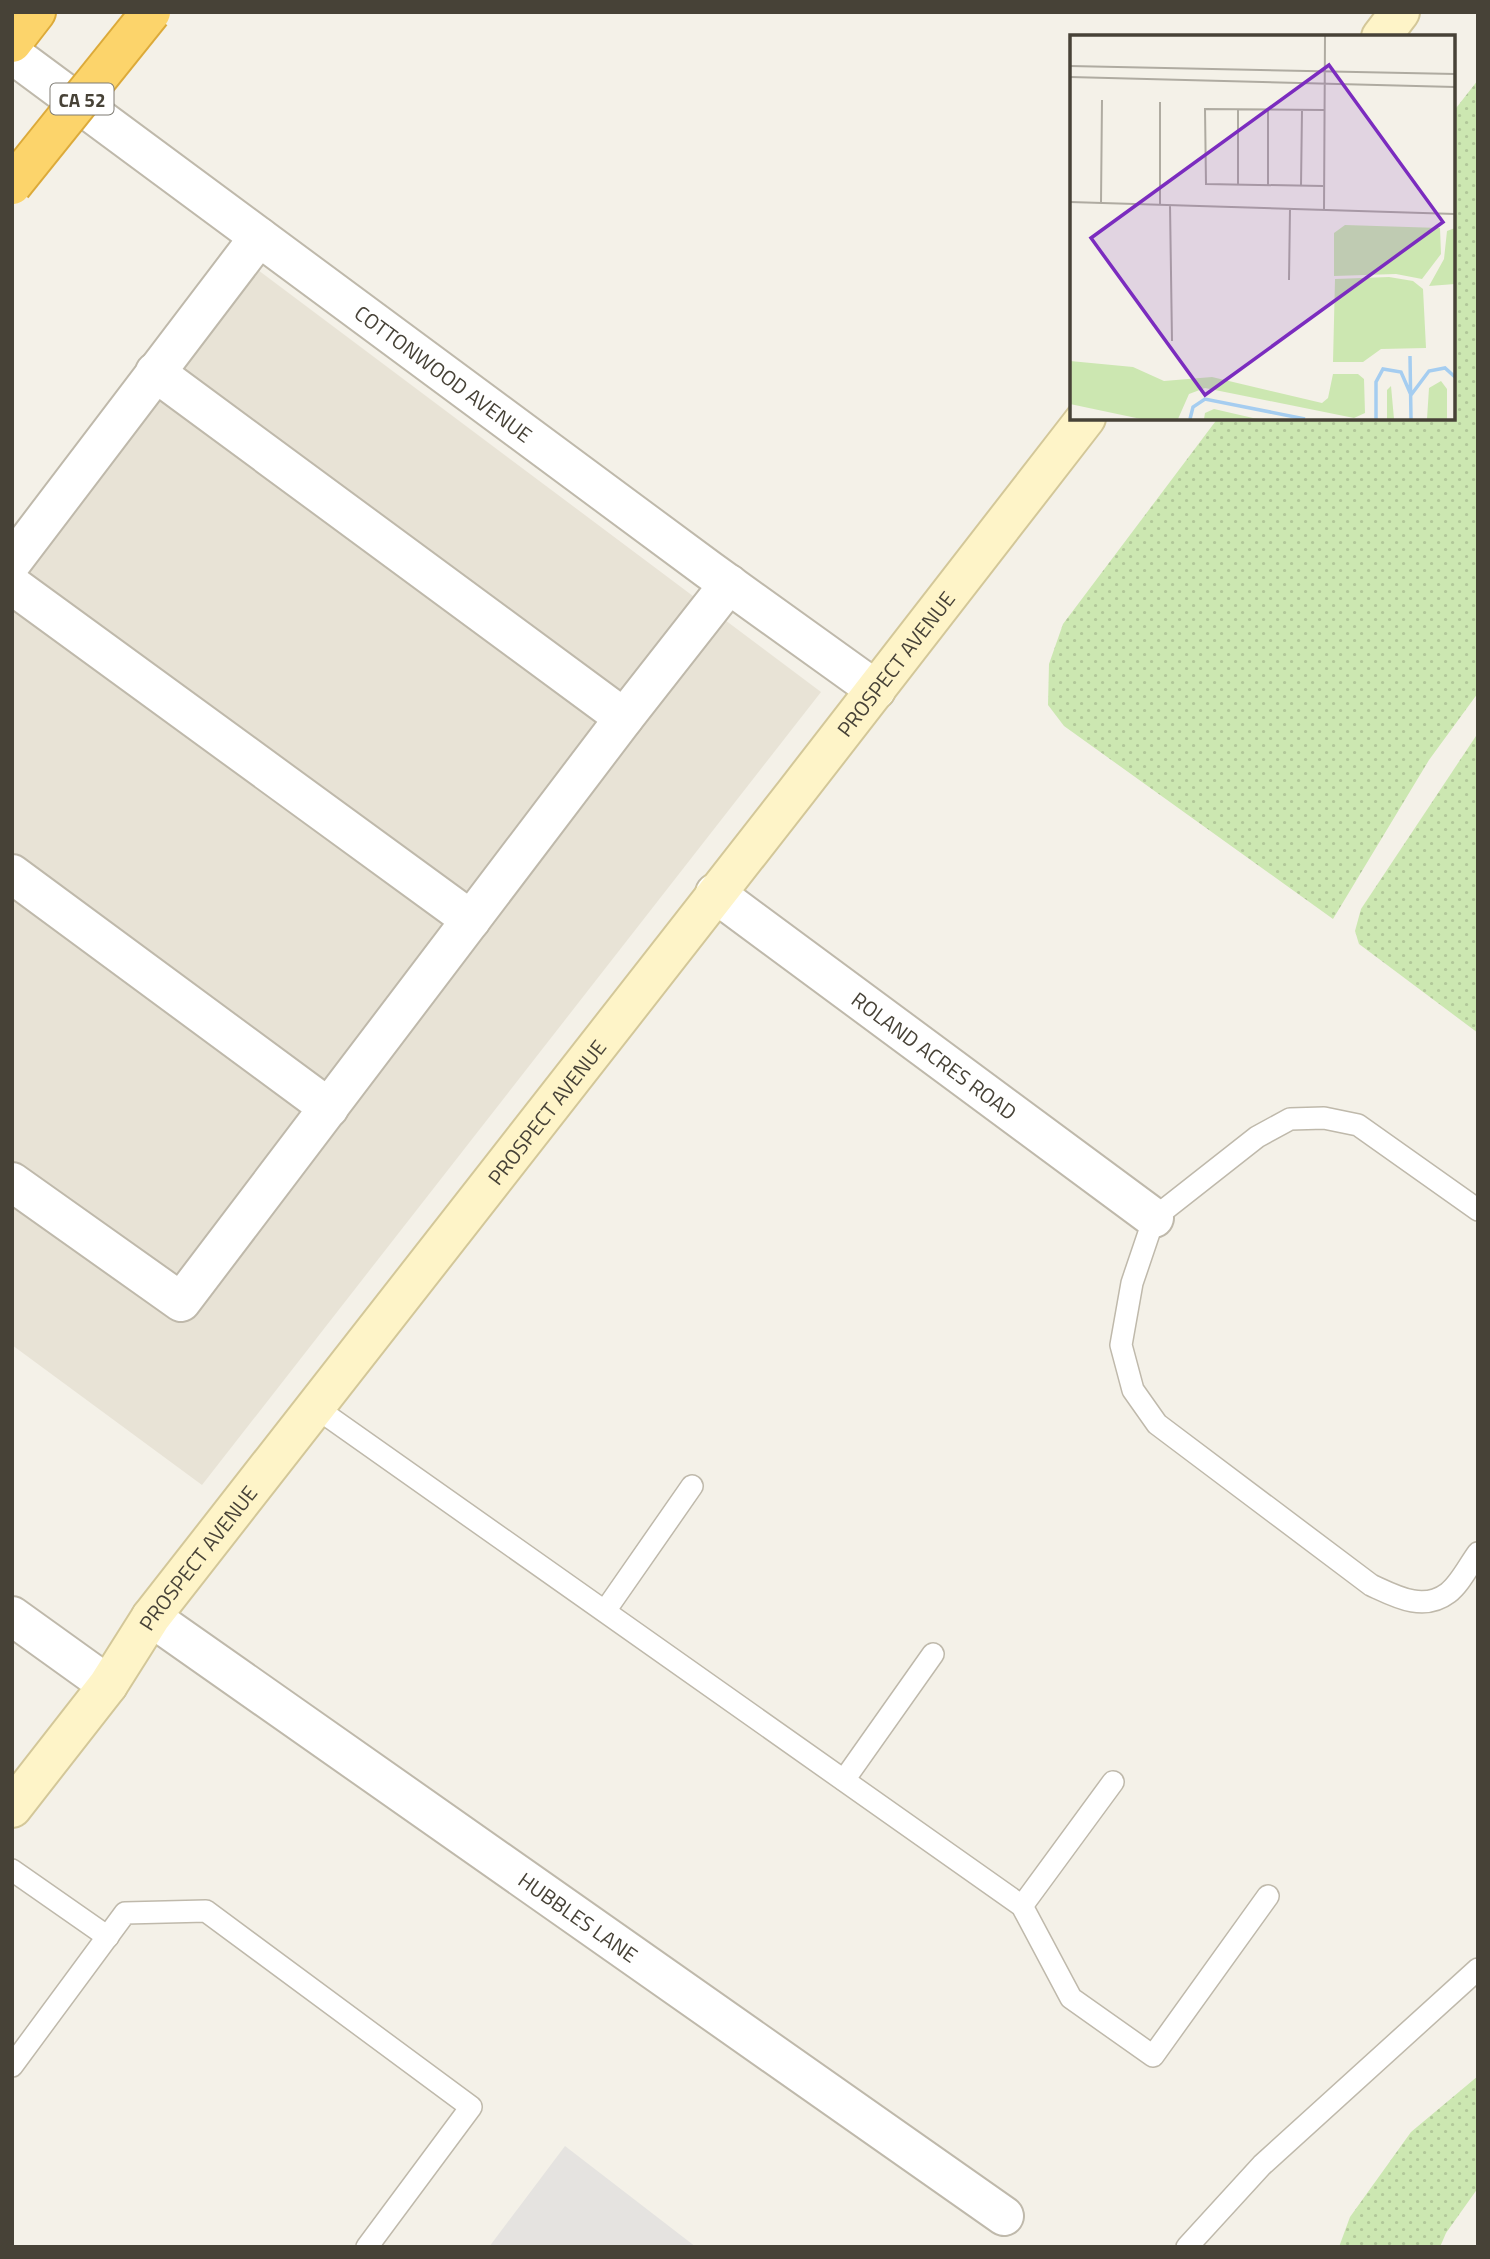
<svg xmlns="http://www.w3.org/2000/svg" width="1490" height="2259" viewBox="0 0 1490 2259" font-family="'Titillium Web',sans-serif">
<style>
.residential{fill:#e8e3d6}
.grass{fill:url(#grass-dots)}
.parking{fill:#e5e3e0}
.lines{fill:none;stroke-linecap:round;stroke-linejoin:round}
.service-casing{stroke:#bfb9ab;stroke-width:24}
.minor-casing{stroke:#bfb9ab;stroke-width:42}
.tertiary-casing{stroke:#bfb9ab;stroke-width:42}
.secondary-casing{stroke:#d3c799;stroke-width:42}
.motorway-casing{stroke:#dcaa3a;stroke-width:42}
.service{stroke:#fff;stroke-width:21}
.minor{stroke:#fff;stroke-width:38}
.tertiary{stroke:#fff;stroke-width:38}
.secondary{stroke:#fef4c8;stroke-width:38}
.motorway{stroke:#fcd46b;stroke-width:38}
.motorway-bridge-casing{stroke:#dcaa3a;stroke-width:42;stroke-linecap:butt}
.motorway-bridge{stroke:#fcd46b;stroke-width:38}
.labels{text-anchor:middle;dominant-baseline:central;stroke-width:6;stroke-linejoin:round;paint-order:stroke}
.shield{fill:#fff;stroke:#7e7b73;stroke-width:2}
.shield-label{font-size:19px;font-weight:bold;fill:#474237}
.street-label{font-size:21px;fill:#474237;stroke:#fff}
.inset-river{fill:none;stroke:#a5cdf0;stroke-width:3.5}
.inset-road{fill:none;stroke:#afaba1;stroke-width:2}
.view{fill:#7b2cbf;fill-opacity:0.15;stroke:#7b2cbf;stroke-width:3.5}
.inset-edge{fill:none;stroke:#474237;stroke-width:3.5}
</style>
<defs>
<pattern id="grass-dots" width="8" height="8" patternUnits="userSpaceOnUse" patternTransform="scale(1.75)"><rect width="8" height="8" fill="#cce7b1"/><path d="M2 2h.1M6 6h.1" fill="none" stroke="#b1c799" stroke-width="1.8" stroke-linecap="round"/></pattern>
</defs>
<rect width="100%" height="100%" fill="#f4f1e8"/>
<polygon class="residential" points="226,246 821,692 202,1485 12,1345 12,535"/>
<g class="grass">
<polygon points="1478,80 1478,693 1429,760 1333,919 1064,726 1048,705 1049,664 1063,624 1218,418 1453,418 1453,112"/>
<polygon points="1478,733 1478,1033 1359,944 1355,931 1361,909"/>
<polygon points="1478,2076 1478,2188 1446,2233 1440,2247 1339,2247 1350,2217 1411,2132"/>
</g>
<polygon class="parking" points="565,2146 696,2247 489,2247"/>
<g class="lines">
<defs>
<g id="service">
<path d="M1478,1210l-120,-85 -34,-7 -34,1 -33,18 -103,81 -22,65 -11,62 12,45 24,34 214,161c24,11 52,27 77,8 12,-9 21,-28 30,-40"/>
<polyline points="315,1407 1022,1906 1071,1998 1153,2056 1268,1896"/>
<polyline points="605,1611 692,1486"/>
<polyline points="844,1780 933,1654"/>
<polyline points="12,1870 108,1937"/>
<polyline points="1022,1906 1113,1782"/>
<polyline points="12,2066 125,1913 206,1911 471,2107 367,2247"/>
<polyline points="1187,2247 1262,2165 1478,1969"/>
</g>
<g id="minor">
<polyline points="155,372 624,718"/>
<polyline points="12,562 259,237"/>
<polyline points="12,585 471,920"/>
<polyline points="12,874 329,1108"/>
<path id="s1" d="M715,893l439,325"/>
<polyline points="12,1182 181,1302 624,718 729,584"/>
<polyline points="12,1616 108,1685"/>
<path id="s2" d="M151,1617l853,599"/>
</g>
<g id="tertiary">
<path id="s3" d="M12,54l697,516 167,120"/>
</g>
<g id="secondary">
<polyline points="1381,37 1400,12"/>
<path id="s4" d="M12,1808l96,-123 43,-68c313,-398 625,-798 935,-1199"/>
</g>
<polyline id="motorway" points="12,43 36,12"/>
</defs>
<use href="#service" class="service-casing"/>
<use href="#minor" class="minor-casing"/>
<use href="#tertiary" class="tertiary-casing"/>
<use href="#secondary" class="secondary-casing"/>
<use href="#motorway" class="motorway-casing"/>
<use href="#service" class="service"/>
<use href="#minor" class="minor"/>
<use href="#tertiary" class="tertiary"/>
<use href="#secondary" class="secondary"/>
<use href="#motorway" class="motorway"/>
<defs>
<polyline id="motorway-bridge" points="12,185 151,12"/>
</defs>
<use href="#motorway-bridge" class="motorway-bridge-casing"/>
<use href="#motorway-bridge" class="motorway-bridge"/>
</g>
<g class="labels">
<rect class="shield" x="50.5" y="83.5" width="63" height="31" rx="5"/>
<g class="shield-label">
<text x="82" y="99">CA 52</text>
</g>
<g class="street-label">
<text stroke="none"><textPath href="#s3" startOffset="537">COTTONWOOD AVENUE</textPath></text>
<text stroke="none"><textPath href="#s4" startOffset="1446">PROSPECT AVENUE</textPath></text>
<text stroke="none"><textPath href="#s1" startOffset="273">ROLAND ACRES ROAD</textPath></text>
<text stroke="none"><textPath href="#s4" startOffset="878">PROSPECT AVENUE</textPath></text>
<text stroke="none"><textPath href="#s4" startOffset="312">PROSPECT AVENUE</textPath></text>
<text stroke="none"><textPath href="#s2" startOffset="522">HUBBLES LANE</textPath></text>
</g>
</g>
<g transform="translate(1070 35)">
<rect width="385" height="385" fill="#f4f1e8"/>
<path d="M275,190l95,3 1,26 -19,25 -26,-5 -62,2v-43zM385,193v56l-26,2 15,-27 3,-28zM319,242l24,4 10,8 3,59 -45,1 -18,13h-30l2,-83zM0,326l63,6 31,14 48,-4 110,26 6,-5 5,-24h25l6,5 1,34 -11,5 -149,-30 -16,6 -11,25h-37l-71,-15zM371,346l6,8v30h-20l2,-31zM321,351l3,33h-7v-29zM144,374l39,9 8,1h-57l1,-6z" fill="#cce7b1"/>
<path class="inset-river" d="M340,321l1,63M341,360l18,-24 16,-3 10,9M120,384l3,-12 12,-8 100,20M306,384v-37l7,-13 18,3 10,23"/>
<path class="inset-road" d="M0,31l385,8M0,42l385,10M90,67v103M168,149v-75M198,150v-76M231,151l1,-76M253,151l-117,-2 -1,-75 119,1M0,167l385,12M31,168l1,-103M100,170l2,136M254,175l1,-174M219,245l1,-71"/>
<path class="view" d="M259,30l114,157 -238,173 -114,-157z"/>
<rect width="385" height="385" class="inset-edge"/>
</g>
<rect width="1490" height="2259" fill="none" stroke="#474237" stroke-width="28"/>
</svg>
